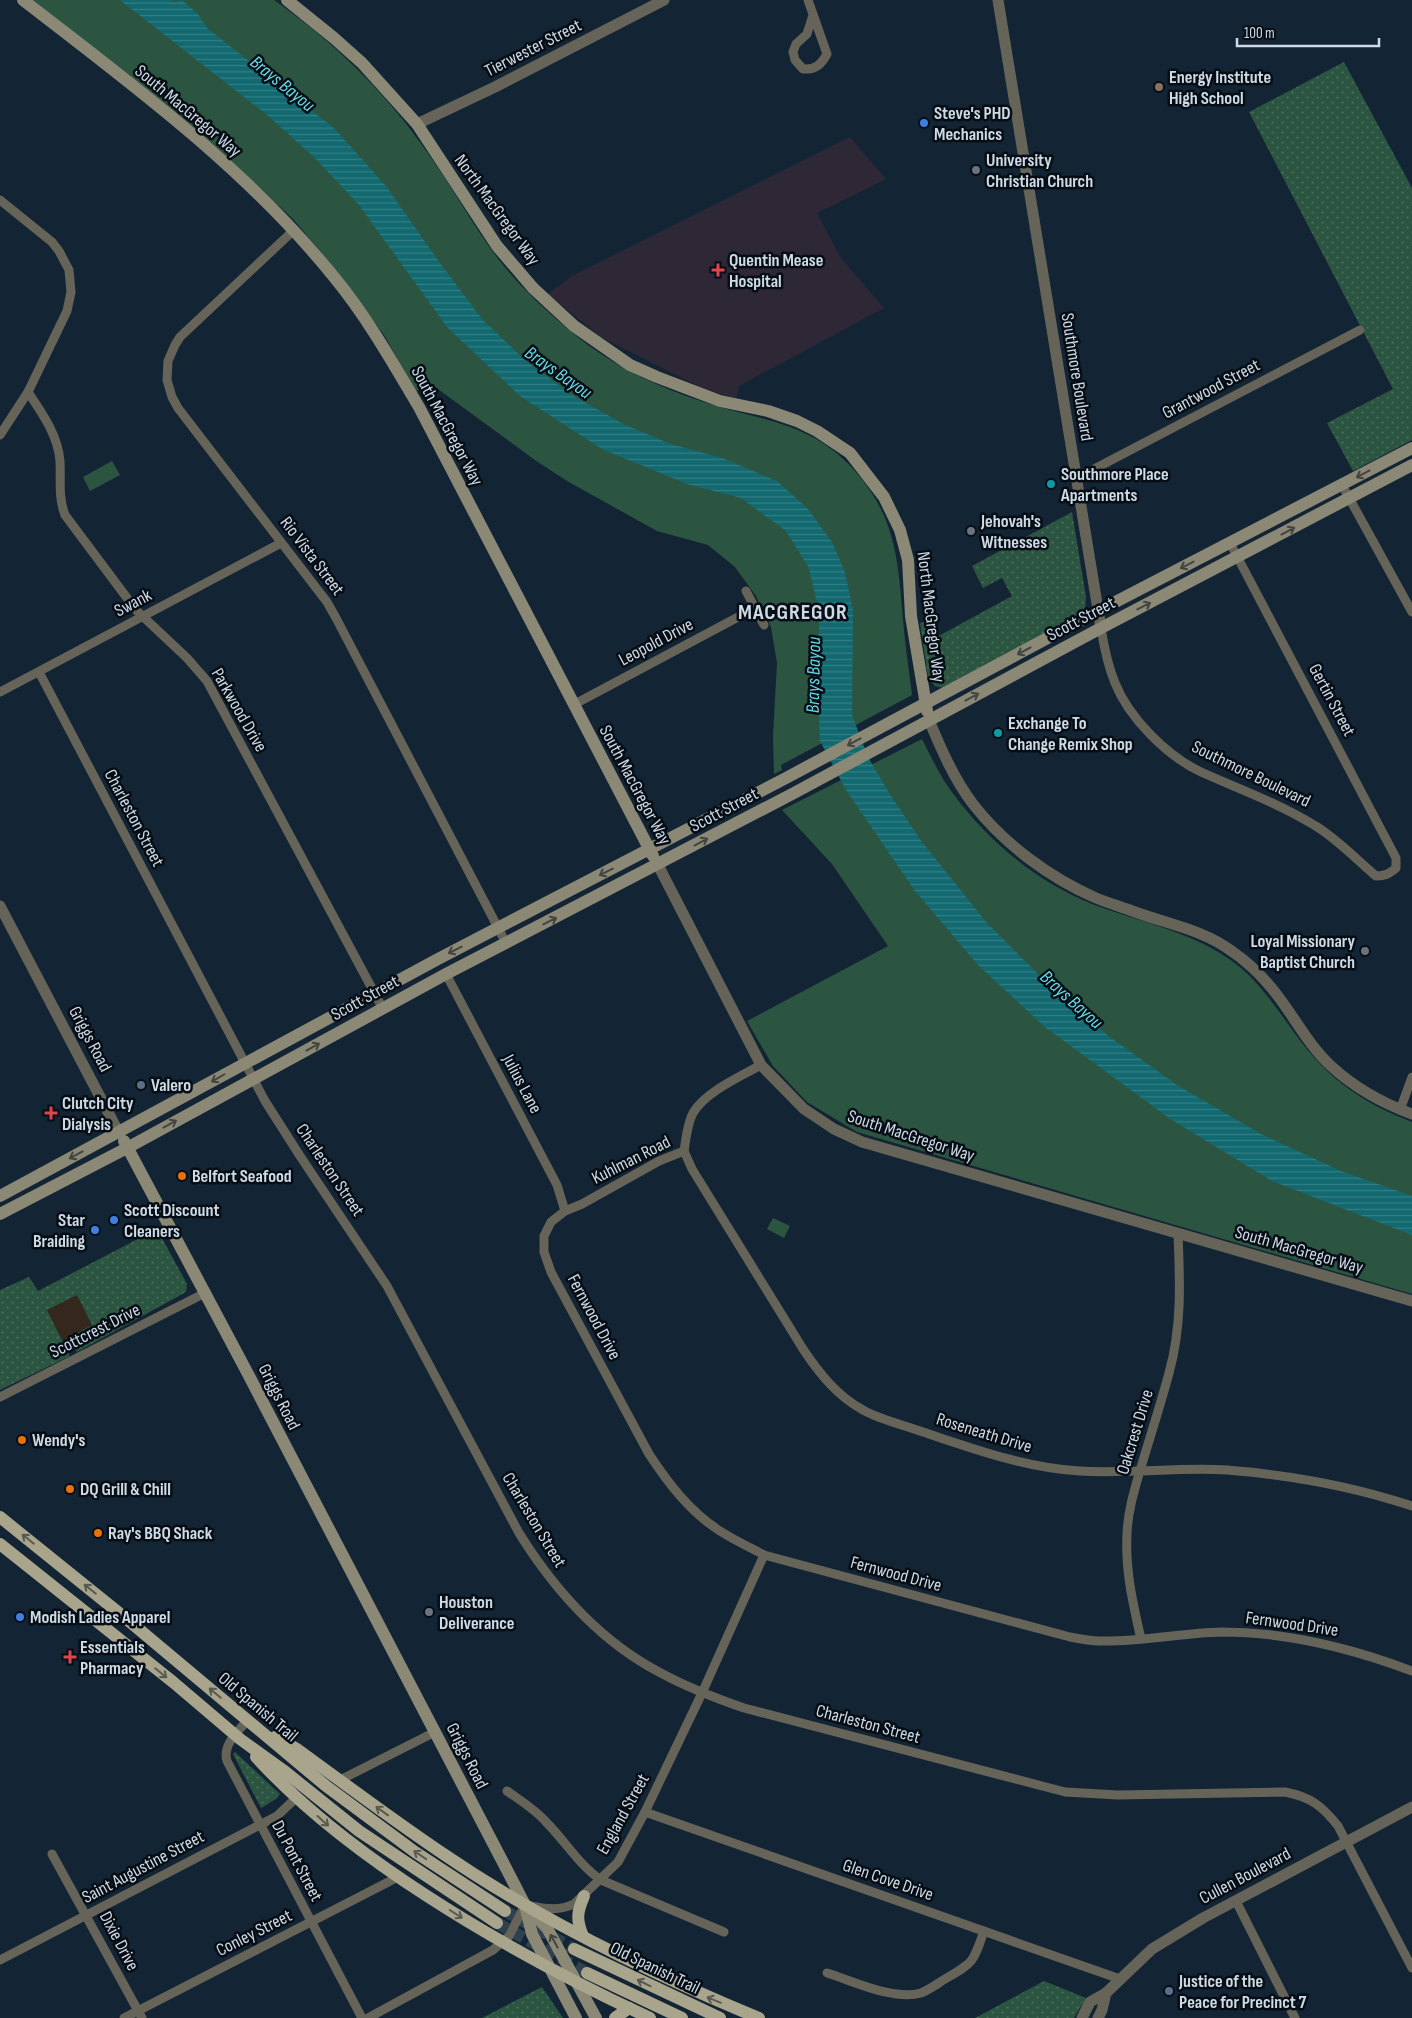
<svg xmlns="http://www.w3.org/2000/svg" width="1412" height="2018" viewBox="0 0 1412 2018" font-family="'Sofia Sans Condensed',sans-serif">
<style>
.industrial{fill:#35271b}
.medical{fill:#2e2736}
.grass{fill:url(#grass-dots)}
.park{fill:#2b5541}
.water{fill:url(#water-rules)}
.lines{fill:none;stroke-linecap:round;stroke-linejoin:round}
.primary-tunnel{stroke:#2f404f;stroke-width:12;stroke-dasharray:12 6;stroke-linecap:butt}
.minor{stroke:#666458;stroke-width:9}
.tertiary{stroke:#666458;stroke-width:11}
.secondary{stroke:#8c8876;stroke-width:12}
.primary{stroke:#a9a58d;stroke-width:12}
.oneway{stroke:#424441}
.oneway2{stroke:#585951}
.education-dot{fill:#8d6e63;stroke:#060d15;stroke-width:2}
.shop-dot{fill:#3f7fe0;stroke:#060d15;stroke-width:2}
.worship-dot{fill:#6b7280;stroke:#060d15;stroke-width:2}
.health-dot{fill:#e0444e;stroke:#060d15;stroke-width:2}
.culture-dot{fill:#0f9aa8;stroke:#060d15;stroke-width:2}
.service-dot{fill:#5c6f8a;stroke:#060d15;stroke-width:2}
.food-dot{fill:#e8710a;stroke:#060d15;stroke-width:2}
.labels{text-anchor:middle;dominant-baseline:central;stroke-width:5;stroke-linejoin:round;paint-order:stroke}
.street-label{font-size:18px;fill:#cedae5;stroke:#060d15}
.poi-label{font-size:18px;font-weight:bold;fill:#cedae5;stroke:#060d15;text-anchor:start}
.water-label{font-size:19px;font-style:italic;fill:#64dae4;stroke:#060d15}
.district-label{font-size:22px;font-weight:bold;letter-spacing:1px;fill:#cedae5;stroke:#060d15}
</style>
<defs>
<pattern id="grass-dots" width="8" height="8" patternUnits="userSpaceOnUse" patternTransform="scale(1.25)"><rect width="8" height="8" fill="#2b5541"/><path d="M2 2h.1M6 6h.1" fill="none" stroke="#496d5c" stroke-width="1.8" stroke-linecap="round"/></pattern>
<pattern id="water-rules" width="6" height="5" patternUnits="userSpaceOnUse" patternTransform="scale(1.25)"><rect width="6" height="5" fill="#126970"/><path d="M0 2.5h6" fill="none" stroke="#337e84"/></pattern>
</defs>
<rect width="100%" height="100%" fill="#132535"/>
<polygon class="industrial" points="77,1295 92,1325 63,1341 47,1310"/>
<polygon class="medical" points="850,137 886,179 817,213 841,258 884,308 739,386 736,399 700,387 601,337 548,294 572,276"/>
<g class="grass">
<polygon points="1344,62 1412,188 1412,440 1353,471 1327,423 1393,389 1249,112"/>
<polygon points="1072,512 1086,597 1085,611 944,688 935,686 928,677 920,623 933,620 935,638 1012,596 1002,578 983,588 972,566"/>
<polygon points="157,1229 187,1284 186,1292 77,1352 70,1337 92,1325 77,1295 47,1310 70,1356 0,1390 0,1290 29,1277 38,1291"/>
<polygon points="235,1752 280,1794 276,1799 261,1808 233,1754"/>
<polygon points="1044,1981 1086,1998 1074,2018 975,2018"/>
<polygon points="542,1987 563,2018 482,2018"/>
</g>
<g class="park">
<path d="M33,0h241c58,40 113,94 153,152 22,30 40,63 61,93 27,39 63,71 100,100 34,25 73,43 113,56 57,20 109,19 153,69 42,47 44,90 49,150 2,25 6,50 9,75l-131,70 1,5 -8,4 -1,-37 4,-74 -6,-36 -15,-31 -21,-29 -27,-22 -51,-14 -90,-50 -32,-21 -104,-76 -15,7 -32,-56 -57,-76 -34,-40 -76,-71z"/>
<polygon points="112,461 120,475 90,491 83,477"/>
<path d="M922,739c10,20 19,39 32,56 38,51 92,94 152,114 46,16 97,27 135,59 22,19 38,44 55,67 31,43 66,68 116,87v172l-555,-162 -50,-30 -34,-36 -26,-45 141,-75 -56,-82 -50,-54z"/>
<polygon points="773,1218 790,1226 784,1238 767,1229"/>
</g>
<polygon class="water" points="120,0 172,0 174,2 182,0 198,14 207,28 334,128 386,186 440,263 482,319 526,361 572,395 625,425 671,444 722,458 777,481 808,509 832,542 845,572 853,611 852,715 868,757 891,796 922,842 987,923 1055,991 1110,1037 1177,1085 1261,1134 1341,1171 1412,1196 1412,1235 1272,1181 1169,1118 1045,1027 978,965 915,891 846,790 820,741 818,696 819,612 809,568 786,531 741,498 687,484 602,449 520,396 447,327 359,205 315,158 266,114"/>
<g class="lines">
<g class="primary-tunnel">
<polyline points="505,1911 574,1949"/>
<polyline points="497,1923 587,1973"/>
</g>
<g class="minor">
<path d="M808,0l19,54c-6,11 -12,16 -24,15l-8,-9 -2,-8 3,-8 11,-10 6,-19"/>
<polyline points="0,200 52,242 59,251 69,270 71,292 67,311 28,392 0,435"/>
<polyline points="294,230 180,337 175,345 168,361 167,380 172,397 178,408 327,602 336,618 506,943"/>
<path d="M28,392c14,21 30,43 32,69 1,19 -2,36 5,54l71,95 51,48 20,23 176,328"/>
<polyline points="1077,478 1360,330"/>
<polyline points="1342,485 1412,612"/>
<polyline points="746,591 764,625"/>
<path d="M1101,628c3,19 7,38 14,55 14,35 52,73 86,89 38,17 77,31 113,53 21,12 42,34 62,51 9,0 13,-2 20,-8v-10l-166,-315"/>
<path d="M39,672l226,429 35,55 87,130 132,247c35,56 81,108 140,139 27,15 56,26 85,36l321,84 53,3 167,-3c26,5 37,14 53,34l74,142"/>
<polyline points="0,692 281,543"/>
<polyline points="573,705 755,608"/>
<polyline points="446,974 557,1185 565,1211"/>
<polyline points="1400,1110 1412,1077"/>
<path d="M684,1151l-25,10 -77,43 -17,7 -14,11 -7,14v16l7,20 98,182c19,29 41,58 71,77 14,9 29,16 44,24l306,82c10,2 20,4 30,4 41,1 81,-8 122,-9 66,0 129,16 190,39"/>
<path d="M684,1151l8,18 111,180c16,24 34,47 60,61 18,10 41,15 60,22 51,17 103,36 157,39 49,3 99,-4 147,-1 63,5 125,16 185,36"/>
<path d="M684,1151c2,-12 3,-27 9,-38 12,-21 48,-37 68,-48"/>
<polyline points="0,1397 205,1293"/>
<path d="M1141,1639c-8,-35 -16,-69 -14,-105 1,-25 8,-46 15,-70 9,-30 19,-61 27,-91 13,-46 11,-92 9,-139"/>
<path d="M248,1720c-10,11 -26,25 -21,41l135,257"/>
<polyline points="340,1780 435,1732"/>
<path d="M507,1791c14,10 29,19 40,32 18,18 32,42 54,57l123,52"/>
<polyline points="645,1812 1120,1979"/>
<polyline points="52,1854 142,2018"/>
<polyline points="1236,1901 1295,2018"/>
<polyline points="0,1960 277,1816 297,1797"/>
<path d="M827,1973c26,8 67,28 94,20 8,-3 16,-9 24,-14 29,-17 28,-16 39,-48"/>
<polyline points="124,2018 398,1877"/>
<path d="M368,2018l125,-68 16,-14 16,-31c18,3 32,7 49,-1l44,-42 27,-50 57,-119 62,-138"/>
</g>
<g class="tertiary">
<polyline points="998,0 1101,628"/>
<polyline points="417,124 495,87 664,0"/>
<path d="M929,720c12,29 25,59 44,84 31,40 77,74 123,94 12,5 26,9 39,14 33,12 69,18 98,40 13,9 25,20 36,33 22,25 37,58 62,81 24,22 51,37 81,48"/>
<polyline points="658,865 761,1065 804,1109 834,1129 862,1142 1412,1301"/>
<polyline points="0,906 119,1133"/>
<polyline points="1082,2018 1090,2002 1106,1993 1152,1949 1203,1918 1412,1807"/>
<polyline points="1098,2018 1102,2010 1106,1993"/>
</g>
<g class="secondary">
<path d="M23,0c109,84 224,169 311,277 33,40 59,86 85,130l234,449"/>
<polyline points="287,0 334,38 362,63 417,124 497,246 533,288 574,326 630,365 657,377 720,401 768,411 797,421 817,431 850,453 884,497 900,530 908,560 911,616 927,711"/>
<polyline points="124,1141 247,1372 508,1872 525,1905 547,1928 596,2018"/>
<polyline points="0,1196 438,959 786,778 1098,611 1412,448"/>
<polyline points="0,1214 127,1148 446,974 794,793 1101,628 1412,465"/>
<polyline points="525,1905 532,1934 576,2018"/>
</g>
<g class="primary">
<polyline points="0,1517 129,1621 326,1786 415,1852 505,1911"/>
<polyline points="0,1544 173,1682 240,1739 283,1770 359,1831 497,1923"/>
<path d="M275,1737l22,12c48,35 96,71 145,104 98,67 207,120 317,165"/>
<path d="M256,1757c50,55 109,99 171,139 71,46 146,86 223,122"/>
<path d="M583,1936c-7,-16 -6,-24 1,-40"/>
<polyline points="574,1949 720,2018"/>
<polyline points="587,1973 682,2018"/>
<polyline points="615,2018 629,2008"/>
</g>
</g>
<defs><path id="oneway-shaft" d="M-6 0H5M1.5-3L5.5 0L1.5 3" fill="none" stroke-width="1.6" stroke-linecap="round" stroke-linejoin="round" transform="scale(1.25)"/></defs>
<g class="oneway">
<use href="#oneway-shaft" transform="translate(1363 474) rotate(152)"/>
<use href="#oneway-shaft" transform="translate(1288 531) rotate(-28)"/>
<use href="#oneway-shaft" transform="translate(1187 565) rotate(153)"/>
<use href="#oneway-shaft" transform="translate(1144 606) rotate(-27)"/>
<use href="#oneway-shaft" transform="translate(1024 651) rotate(152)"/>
<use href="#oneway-shaft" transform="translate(972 697) rotate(-28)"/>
<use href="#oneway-shaft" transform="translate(854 742) rotate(152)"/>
<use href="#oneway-shaft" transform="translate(701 842) rotate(-28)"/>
<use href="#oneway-shaft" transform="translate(606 872) rotate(153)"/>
<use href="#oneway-shaft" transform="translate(550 921) rotate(-27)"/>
<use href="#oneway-shaft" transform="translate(455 950) rotate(153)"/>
<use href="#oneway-shaft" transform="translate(313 1047) rotate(-29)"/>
<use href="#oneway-shaft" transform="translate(218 1078) rotate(150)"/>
<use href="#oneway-shaft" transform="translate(170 1124) rotate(-29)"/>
<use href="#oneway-shaft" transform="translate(76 1155) rotate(152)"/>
<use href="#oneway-shaft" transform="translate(554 1941) rotate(-119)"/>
</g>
<g class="oneway2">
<use href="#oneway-shaft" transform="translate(28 1539) rotate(-141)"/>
<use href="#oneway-shaft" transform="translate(90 1589) rotate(-141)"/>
<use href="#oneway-shaft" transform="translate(161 1673) rotate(39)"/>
<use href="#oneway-shaft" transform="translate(215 1693) rotate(-140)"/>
<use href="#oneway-shaft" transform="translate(382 1811) rotate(-144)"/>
<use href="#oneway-shaft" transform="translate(323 1821) rotate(42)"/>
<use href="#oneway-shaft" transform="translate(420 1855) rotate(-146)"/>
<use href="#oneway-shaft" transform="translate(456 1914) rotate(32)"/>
<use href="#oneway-shaft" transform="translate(644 1983) rotate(-154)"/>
<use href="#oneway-shaft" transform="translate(714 2000) rotate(-158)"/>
</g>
<circle class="education-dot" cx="1159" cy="87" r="5"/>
<g class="shop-dot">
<circle cx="924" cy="123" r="5"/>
<circle cx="114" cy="1220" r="5"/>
<circle cx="95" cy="1230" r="5"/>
<circle cx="20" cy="1617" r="5"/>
</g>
<g class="worship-dot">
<circle cx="976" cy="170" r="5"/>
<circle cx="971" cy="531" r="5"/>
<circle cx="1365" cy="951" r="5"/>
<circle cx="429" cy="1612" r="5"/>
</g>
<g class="health-dot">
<path d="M715.5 262.5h5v5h5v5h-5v5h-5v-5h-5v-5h5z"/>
<path d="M48.5 1105.5h5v5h5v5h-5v5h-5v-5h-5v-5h5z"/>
<path d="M67.5 1649.5h5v5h5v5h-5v5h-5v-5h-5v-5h5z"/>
</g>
<g class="culture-dot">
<circle cx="1051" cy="484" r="5"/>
<circle cx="998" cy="733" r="5"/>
</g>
<g class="service-dot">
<circle cx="141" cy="1085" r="5"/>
<circle cx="1169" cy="1991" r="5"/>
</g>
<g class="food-dot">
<circle cx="182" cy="1176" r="5"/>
<circle cx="22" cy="1440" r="5"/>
<circle cx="70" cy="1489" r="5"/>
<circle cx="98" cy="1533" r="5"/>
</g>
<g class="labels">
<g class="street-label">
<text transform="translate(533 48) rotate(-27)">Tierwester Street</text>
<text transform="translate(188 111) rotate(40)">South MacGregor Way</text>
<text transform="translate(497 210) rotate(54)">North MacGregor Way</text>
<text transform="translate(1077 377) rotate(81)">Southmore Boulevard</text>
<text transform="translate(1211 389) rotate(-28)">Grantwood Street</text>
<text transform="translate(447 426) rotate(62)">South MacGregor Way</text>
<text transform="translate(312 556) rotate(53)">Rio Vista Street</text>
<text transform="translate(133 603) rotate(-28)">Swank</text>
<text transform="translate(931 617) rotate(83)">North MacGregor Way</text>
<text transform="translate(1081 619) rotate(-28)">Scott Street</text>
<text transform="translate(656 642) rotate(-28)">Leopold Drive</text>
<text transform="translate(1332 700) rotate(62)">Gertin Street</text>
<text transform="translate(239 710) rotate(60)">Parkwood Drive</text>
<text transform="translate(1251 774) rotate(26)">Southmore Boulevard</text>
<text transform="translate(635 785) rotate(62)">South MacGregor Way</text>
<text transform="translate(724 810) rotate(-28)">Scott Street</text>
<text transform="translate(134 818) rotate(62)">Charleston Street</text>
<text transform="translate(365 998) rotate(-29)">Scott Street</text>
<text transform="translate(90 1039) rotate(62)">Griggs Road</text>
<text transform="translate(522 1084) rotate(62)">Julius Lane</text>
<text transform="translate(911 1136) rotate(18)">South MacGregor Way</text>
<text transform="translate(631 1160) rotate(-27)">Kuhlman Road</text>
<text transform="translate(330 1170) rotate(56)">Charleston Street</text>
<text transform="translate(1299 1250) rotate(16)">South MacGregor Way</text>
<text transform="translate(594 1317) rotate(62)">Fernwood Drive</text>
<text transform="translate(95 1331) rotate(-27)">Scottcrest Drive</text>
<text transform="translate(279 1397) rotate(63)">Griggs Road</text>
<text transform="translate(1135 1432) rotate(-73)">Oakcrest Drive</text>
<text transform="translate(984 1433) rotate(17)">Roseneath Drive</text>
<text transform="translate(534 1520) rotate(59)">Charleston Street</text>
<text transform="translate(896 1574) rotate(15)">Fernwood Drive</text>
<text transform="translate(1292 1624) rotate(8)">Fernwood Drive</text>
<text transform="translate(258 1707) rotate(40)">Old Spanish Trail</text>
<text transform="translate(868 1724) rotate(15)">Charleston Street</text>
<text transform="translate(467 1756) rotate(63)">Griggs Road</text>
<text transform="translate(623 1814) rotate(-61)">England Street</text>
<text transform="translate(297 1861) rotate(62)">Du Pont Street</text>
<text transform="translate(143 1867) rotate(-28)">Saint Augustine Street</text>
<text transform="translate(1245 1876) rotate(-28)">Cullen Boulevard</text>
<text transform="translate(888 1880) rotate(19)">Glen Cove Drive</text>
<text transform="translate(254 1933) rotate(-27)">Conley Street</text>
<text transform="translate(119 1941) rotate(62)">Dixie Drive</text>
<text transform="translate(655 1968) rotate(26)">Old Spanish Trail</text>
</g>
<g class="poi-label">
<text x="1169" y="77">Energy Institute<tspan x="1169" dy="21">High School</tspan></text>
<text x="934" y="113">Steve's PHD<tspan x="934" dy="21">Mechanics</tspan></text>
<text x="986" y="160">University<tspan x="986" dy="21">Christian Church</tspan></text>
<text x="729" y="260">Quentin Mease<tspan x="729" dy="21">Hospital</tspan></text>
<text x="1061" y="474">Southmore Place<tspan x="1061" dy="21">Apartments</tspan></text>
<text x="981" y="521">Jehovah's<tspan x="981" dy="21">Witnesses</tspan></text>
<text x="1008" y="723">Exchange To<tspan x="1008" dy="21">Change Remix Shop</tspan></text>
<text x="1355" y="941" text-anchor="end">Loyal Missionary<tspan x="1355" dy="21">Baptist Church</tspan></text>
<text x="151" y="1085">Valero</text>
<text x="62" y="1103">Clutch City<tspan x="62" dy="21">Dialysis</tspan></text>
<text x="192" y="1176">Belfort Seafood</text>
<text x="124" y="1210">Scott Discount<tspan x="124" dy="21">Cleaners</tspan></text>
<text x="85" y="1220" text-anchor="end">Star<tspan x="85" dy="21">Braiding</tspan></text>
<text x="32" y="1440">Wendy's</text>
<text x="80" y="1489">DQ Grill &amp; Chill</text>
<text x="108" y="1533">Ray's BBQ Shack</text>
<text x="439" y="1602">Houston<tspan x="439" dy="21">Deliverance</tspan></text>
<text x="30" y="1617">Modish Ladies Apparel</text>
<text x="80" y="1647">Essentials<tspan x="80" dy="21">Pharmacy</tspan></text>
<text x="1179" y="1981">Justice of the<tspan x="1179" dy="21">Peace for Precinct 7</tspan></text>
</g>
<g class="water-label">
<text transform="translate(282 84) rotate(39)">Brays Bayou</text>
<text transform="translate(558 373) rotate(35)">Brays Bayou</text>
<text transform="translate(814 675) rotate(-89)">Brays Bayou</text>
<text transform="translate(1071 1000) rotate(42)">Brays Bayou</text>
</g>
<g class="district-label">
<text x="793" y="612">MACGREGOR</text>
</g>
</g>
<path d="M1237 38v8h142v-8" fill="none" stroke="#cedae5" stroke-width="2.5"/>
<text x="1244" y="38" font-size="15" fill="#cedae5" stroke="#060d15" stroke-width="4" paint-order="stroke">100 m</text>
</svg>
